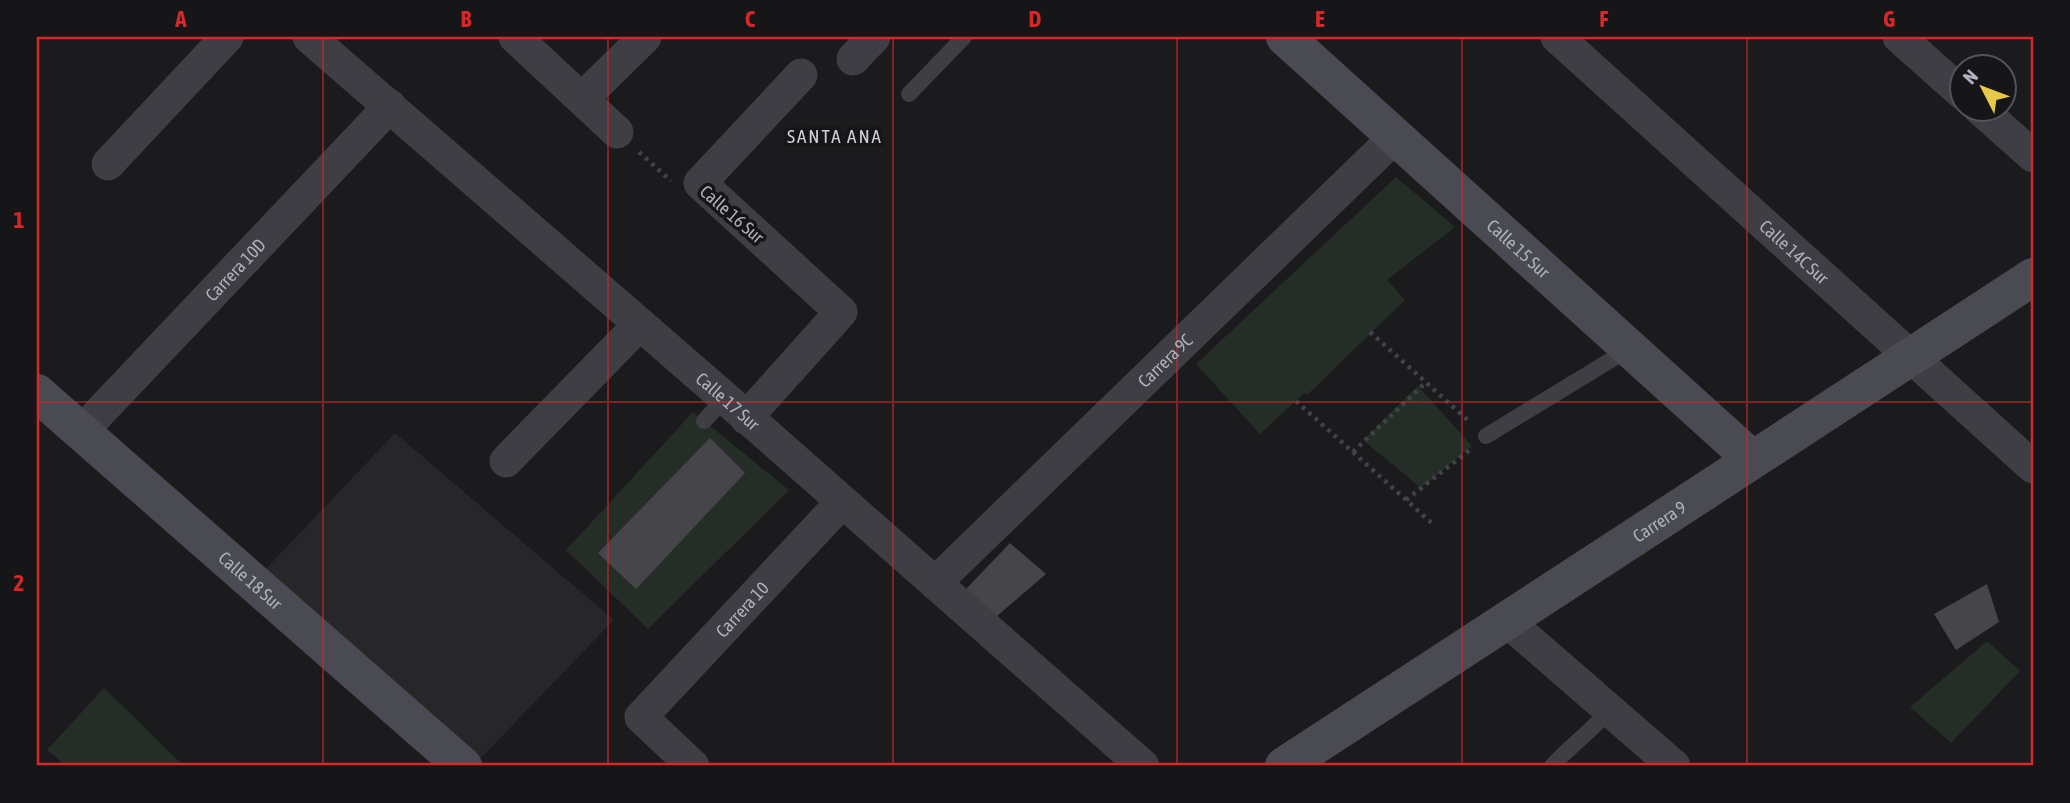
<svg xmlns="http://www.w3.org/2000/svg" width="2070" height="803" viewBox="0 0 2070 803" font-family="'Asap Condensed',sans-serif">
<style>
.built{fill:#27272a}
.green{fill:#252d27}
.building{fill:#46464a}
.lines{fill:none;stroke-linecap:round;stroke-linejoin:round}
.path{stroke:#424349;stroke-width:4.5;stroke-dasharray:3.5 5;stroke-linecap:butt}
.lane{stroke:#3e3e44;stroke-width:16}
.street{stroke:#3e3e44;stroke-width:33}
.secondary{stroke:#4a4b52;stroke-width:38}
.grid{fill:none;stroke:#d62828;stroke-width:2;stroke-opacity:0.55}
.labels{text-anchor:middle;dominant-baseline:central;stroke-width:7;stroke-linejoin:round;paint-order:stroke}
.street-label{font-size:18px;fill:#afb1bc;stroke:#161618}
.neighbourhood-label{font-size:19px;letter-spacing:2px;fill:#cfd0d8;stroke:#161618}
.neatline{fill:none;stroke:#d62828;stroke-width:2.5}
.grid-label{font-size:23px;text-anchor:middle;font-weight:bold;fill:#d62828}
</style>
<rect width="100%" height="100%" fill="#1b1b1d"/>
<polygon class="built" points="395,433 614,620 477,762 262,573"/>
<g class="green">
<polygon points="1396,177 1455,227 1387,280 1405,300 1307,395 1304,393 1260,434 1196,364"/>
<polygon points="1418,386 1472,446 1421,488 1363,440"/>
<polygon points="693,412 789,490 648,629 566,550"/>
<polygon points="1987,641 2020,671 1951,743 1910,707"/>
<polygon points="104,688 184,766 66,766 47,750"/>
</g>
<g class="building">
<polygon points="710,438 745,473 636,589 598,553"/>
<polygon points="1010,543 1046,574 996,617 965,590"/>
<polygon points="1987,584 1999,622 1956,650 1934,614"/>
</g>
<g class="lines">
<g class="path">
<polyline points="639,152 671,181"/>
<polyline points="1370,332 1471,423"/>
<polyline points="1296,401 1434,525"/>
<polyline points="1353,452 1425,383"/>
<polyline points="1406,500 1471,449"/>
</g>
<g class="lane">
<polyline points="909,94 964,37"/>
<polyline points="704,421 725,398"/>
<polyline points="1486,436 1629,349"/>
<path d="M1552,766c18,-20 40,-35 57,-56"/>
</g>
<g class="street">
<path id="s1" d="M309,37l416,361 418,368"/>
<polyline points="515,37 617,132"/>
<path id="s2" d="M1557,37l476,430"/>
<polyline points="1899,37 1962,93"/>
<polyline points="853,59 874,37"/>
<polyline points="582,99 645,37"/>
<polyline points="1979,108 2033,156"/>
<polyline points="108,164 227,37"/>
<polyline points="746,418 841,312 700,183 801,75"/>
<path id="s3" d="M81,432l309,-326"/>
<polyline points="506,461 640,324"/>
<path id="s4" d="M935,583l460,-446"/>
<polyline points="1507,621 1674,766"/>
<path id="s5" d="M693,766l-52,-49 201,-215"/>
</g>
<g class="secondary">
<path id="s6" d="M1285,37l467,422"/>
<path id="s7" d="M37,393l426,373"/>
<path id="s8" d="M1284,766l749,-489"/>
</g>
</g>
<path class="grid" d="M323,37v729M608,37v729M893,37v729M1177,37v729M1462,37v729M1747,37v729M37,402h1996"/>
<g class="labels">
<g class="street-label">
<text transform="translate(732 214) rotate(41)">Calle 16 Sur</text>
<text stroke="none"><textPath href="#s6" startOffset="315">Calle 15 Sur</textPath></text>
<text stroke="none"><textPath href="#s2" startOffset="320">Calle 14C Sur</textPath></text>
<text stroke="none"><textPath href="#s3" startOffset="224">Carrera 10D</textPath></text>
<text stroke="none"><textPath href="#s4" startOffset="320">Carrera 9C</textPath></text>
<text stroke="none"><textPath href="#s1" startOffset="555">Calle 17 Sur</textPath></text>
<text stroke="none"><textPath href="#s8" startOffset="448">Carrera 9</textPath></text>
<text stroke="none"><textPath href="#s7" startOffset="284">Calle 18 Sur</textPath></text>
<text stroke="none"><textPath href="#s5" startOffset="219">Carrera 10</textPath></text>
</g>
<g class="neighbourhood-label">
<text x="835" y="136">SANTA ANA</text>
</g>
</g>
<rect width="2070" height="803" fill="none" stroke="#161618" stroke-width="77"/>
<g transform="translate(1983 88) rotate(312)"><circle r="33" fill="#161618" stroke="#53545a" stroke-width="2"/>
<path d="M0-5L12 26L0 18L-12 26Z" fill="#e6c84a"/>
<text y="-10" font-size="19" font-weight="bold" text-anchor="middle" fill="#afb1bc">N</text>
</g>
<rect x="38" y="38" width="1994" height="726" class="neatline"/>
<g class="grid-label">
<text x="181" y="27">A</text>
<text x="466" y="27">B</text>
<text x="750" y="27">C</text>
<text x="1035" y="27">D</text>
<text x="1320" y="27">E</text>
<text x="1604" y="27">F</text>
<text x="1889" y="27">G</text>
<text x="19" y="228">1</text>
<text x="19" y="591">2</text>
</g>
</svg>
